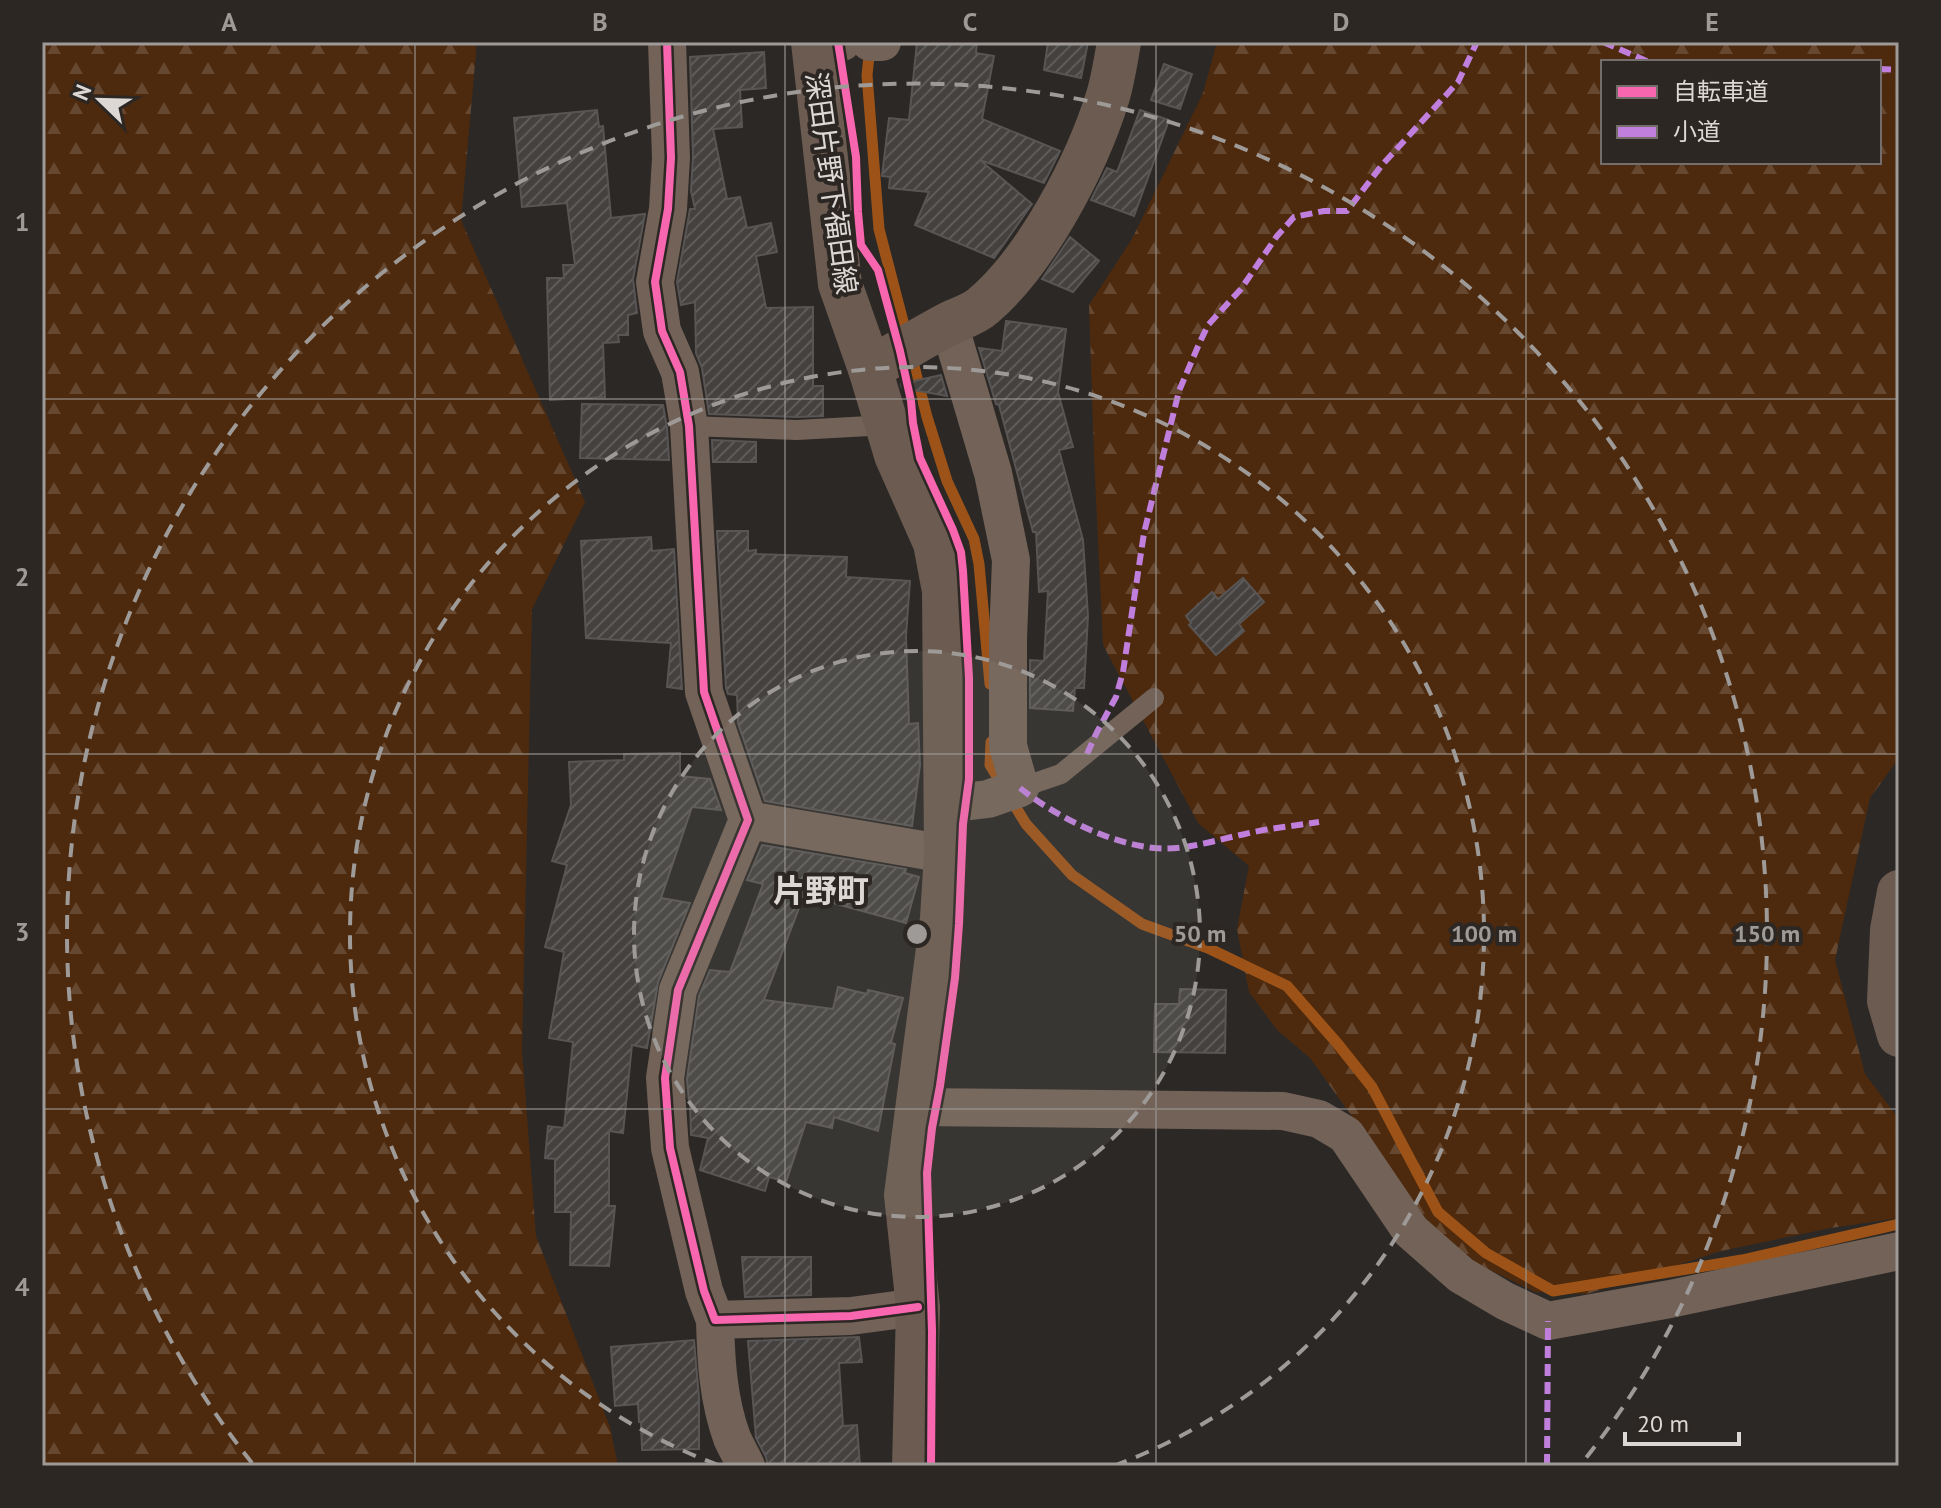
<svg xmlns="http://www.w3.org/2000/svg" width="1941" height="1508" viewBox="0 0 1941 1508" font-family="'PT Sans','Noto Sans JP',sans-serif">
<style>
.forest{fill:url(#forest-firs);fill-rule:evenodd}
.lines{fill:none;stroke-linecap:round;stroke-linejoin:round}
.stream{stroke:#9d5317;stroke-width:11}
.building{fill:url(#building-hatch);stroke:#585554;stroke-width:2}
.lane{stroke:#726257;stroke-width:20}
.street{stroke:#726257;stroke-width:38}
.secondary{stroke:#6b5b50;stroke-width:44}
.quiet{stroke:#c07fdc;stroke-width:6;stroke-dasharray:12 6;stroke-linecap:butt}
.cycleway-casing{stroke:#2d2724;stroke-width:13}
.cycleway{stroke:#f766af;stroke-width:8}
.grid{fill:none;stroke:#9e9a98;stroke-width:2;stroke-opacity:0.55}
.ring{fill:none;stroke:#9e9a98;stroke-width:4;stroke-dasharray:14 10}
.labels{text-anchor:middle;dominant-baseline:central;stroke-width:8;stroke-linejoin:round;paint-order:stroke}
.street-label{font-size:28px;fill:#dcd8d6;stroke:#2d2724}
.quarter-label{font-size:32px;font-weight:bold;fill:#dcd8d6;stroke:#2d2724}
.centre{fill:#9e9a98;stroke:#2d2724;stroke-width:4}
.ring-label{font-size:24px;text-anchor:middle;font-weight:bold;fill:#9e9a98;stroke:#2d2724;stroke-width:8;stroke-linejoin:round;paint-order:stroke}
.neatline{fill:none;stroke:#9e9a98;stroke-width:3}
.grid-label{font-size:26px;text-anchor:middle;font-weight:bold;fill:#9e9a98}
</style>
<defs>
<pattern id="forest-firs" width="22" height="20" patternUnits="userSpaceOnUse" patternTransform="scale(2)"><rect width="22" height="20" fill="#4d290d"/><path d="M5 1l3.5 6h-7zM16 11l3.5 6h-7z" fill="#664730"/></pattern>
<pattern id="building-hatch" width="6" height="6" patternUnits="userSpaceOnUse" patternTransform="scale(2)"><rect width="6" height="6" fill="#44413f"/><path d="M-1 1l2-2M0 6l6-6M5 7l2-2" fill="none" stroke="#5e5c5a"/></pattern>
</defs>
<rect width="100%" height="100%" fill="#2b2826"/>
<g class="forest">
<polygon points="42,42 477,42 461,220 585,502 532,609 522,1050 536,1236 610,1427 618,1466 42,1466"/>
<path d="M1217,42h543l2,2 24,-2h113v716l-29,40 -35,162 30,114 34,45v99l-68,10 -110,23 -134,43 -52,-2 -59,-29 -48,-41 -118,-164 -33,-28 -28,-38 -12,-63 12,-63 -51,-43 -95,-178 -9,-189 -5,-151 43,-66 71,-146zM1603,62h276v100h-276z"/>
</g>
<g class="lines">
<g class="stream">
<polyline points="870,47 867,75 879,229 907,337"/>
<polyline points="911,354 927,417 947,481 974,539 979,564 990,684"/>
<polyline points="991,742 990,765 1026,824 1072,875 1142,924 1208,948 1287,986 1337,1043 1372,1087 1438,1212 1486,1253 1553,1291 1742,1260 1899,1224"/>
</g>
</g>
<g class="building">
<polygon points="917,42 977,42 976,53 994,56 982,119 1060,151 1044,183 980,160 1032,204 994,258 915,225 929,192 889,188 890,177 882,176 889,118 909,120"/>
<polygon points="1048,42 1088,42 1081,78 1044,70"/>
<polygon points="764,52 766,88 740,90 742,127 713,129 727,199 740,197 747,228 771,223 777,252 756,256 766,308 813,307 813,386 823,386 823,416 797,417 709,414 702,368 696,353 695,302 681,305 677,282 690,209 695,209 691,191 693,157 690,57"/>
<polygon points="1164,64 1192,74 1180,109 1151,100"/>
<polygon points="597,110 599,127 603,126 611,218 645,214 633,279 637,313 628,315 628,335 618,335 619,342 603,343 605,397 550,400 547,278 564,278 563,265 575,265 567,203 522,207 514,118"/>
<polygon points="1140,110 1169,120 1134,216 1091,200 1107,168 1117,172"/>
<polygon points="1070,237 1099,261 1073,292 1042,279"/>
<polygon points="1006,321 1066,329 1058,392 1073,447 1059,450 1083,540 1088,616 1084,688 1075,688 1073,711 1030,708 1030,660 1044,661 1048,591 1039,592 1036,532 1033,532 999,405 996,404 979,348 1002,351"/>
<polygon points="941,375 947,396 902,388 901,384"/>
<polygon points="582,404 663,405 667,428 669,460 580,458"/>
<polygon points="712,440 756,442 756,462 713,462"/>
<polygon points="717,531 748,531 748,551 756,550 756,554 847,557 846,577 910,581 906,636 909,724 918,723 920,765 912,826 765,801 738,723 737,695 728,694 726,688"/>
<polygon points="651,537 652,551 674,549 682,689 667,687 671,643 586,638 581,541"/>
<polygon points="1243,578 1264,602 1239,624 1244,631 1216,655 1189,625 1191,623 1186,616 1212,592 1218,599"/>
<polygon points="680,753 680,776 710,779 721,810 692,807 661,898 690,903 658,982 647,1048 632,1045 623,1133 609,1131 609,1206 615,1206 609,1266 570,1265 571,1212 555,1212 555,1159 545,1158 548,1126 564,1128 573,1042 549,1038 564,952 545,947 567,865 552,861 571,805 569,762 624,760 624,754"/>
<polygon points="762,845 906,869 905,873 919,877 906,923 804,895 764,1000 833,1009 838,987 867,994 868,990 903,998 891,1043 895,1044 878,1131 834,1117 832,1128 806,1122 786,1182 769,1177 765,1191 700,1170 708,1138 691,1135 690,1101 689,1101 687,1079 699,996 710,970 730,972 763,884 747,880"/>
<polygon points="1180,989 1226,990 1225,1053 1154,1052 1155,1004 1179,1004"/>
<polygon points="742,1257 811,1257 811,1295 745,1297"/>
<polygon points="859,1337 862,1362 839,1363 843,1426 857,1425 860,1466 768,1466 766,1457 756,1438 748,1341"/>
<polygon points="694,1340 699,1398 699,1449 642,1450 641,1422 639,1422 638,1404 615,1406 611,1347"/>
</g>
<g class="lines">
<g class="lane">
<polyline points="689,426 797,430 887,425"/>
<polyline points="1020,788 1061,774 1154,698"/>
</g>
<g class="street">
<polyline points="667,42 671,158 668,209 655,282 662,331 680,372 689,426 704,692 748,820 678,990 665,1078 670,1148 704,1291 715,1320 851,1316 918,1307"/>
<polyline points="870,42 882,42"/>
<polyline points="814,45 842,42"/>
<polyline points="946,804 988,799 1020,788 1008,746 1008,639 1011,560 993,473 949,324"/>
<polyline points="748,820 946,854"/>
<polyline points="917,1107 1283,1111 1319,1119 1346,1135 1411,1231 1461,1275 1505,1301 1548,1321 1670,1299 1899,1251"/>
<path d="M715,1320c1,41 3,79 17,118 4,9 10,19 14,28"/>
</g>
<g class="secondary">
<path d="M813,42l27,242 30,85c26,-15 53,-32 80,-46 11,-5 24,-9 33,-17 54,-46 104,-142 125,-210 5,-17 8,-36 11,-54"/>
<polyline points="870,369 896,455 935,543 944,591 946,854 942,918 906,1195 918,1307 914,1466"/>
<polyline points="1899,892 1892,930 1889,1001 1899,1035"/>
</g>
<g class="quiet">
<polyline points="1603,42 1649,62"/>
<polyline points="1879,69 1899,70"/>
<polyline points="1087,754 1097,732 1116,697 1123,672 1144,533 1179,391 1199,344 1208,325 1241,289 1277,236 1294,217 1324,211 1347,211 1382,165 1458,82 1477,42"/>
<path d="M1020,788c35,28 88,55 134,60 31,3 61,-8 91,-14 24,-6 49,-8 74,-12"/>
<polyline points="1547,1466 1548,1321"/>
</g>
<defs>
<g id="cycleway">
<polyline points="667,42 671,158 668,209 655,282 662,331 680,372 689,426 704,692 748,820 678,990 665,1078 670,1148 704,1291 715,1320 851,1316 918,1307"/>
<polyline points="838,42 856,157 858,212 861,245 878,270 900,351 911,401 913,423 920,458 953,530 961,552 963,571 969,678 969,779 963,824 959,924 955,978 940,1086 932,1128 927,1173 932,1331 931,1466"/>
</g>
</defs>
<use href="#cycleway" class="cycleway-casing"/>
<use href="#cycleway" class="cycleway"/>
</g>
<path class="grid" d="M415,42v1424M785,42v1424M1156,42v1424M1526,42v1424M42,399h1857M42,754h1857M42,1109h1857"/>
<circle cx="917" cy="934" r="283" fill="#9e9a98" fill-opacity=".12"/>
<g class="ring">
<circle cx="917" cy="934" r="283"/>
<path d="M718 1465A567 567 0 1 1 1116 1465"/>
<path d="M252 1463A850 850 0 1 1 1582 1463"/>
</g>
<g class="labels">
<g class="street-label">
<text transform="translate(832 183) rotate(82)">深田片野下福田線</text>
</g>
<g class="quarter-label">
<text x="821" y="890">片野町</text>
</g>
</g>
<circle cx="917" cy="934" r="12" class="centre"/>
<g class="ring-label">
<text x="1200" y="942">50 m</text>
<text x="1484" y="942">100 m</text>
<text x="1767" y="942">150 m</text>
</g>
<rect width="1941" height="1508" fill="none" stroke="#2d2724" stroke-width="88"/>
<rect x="1601" y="60" width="280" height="104" fill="#2d2724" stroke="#736e6b" stroke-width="2"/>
<rect x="1617" y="86" width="40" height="12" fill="#f766af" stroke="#736e6b" stroke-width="2"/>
<text x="1673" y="100" font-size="24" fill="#dcd8d6">自転車道</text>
<rect x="1617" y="126" width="40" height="12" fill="#c07fdc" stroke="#736e6b" stroke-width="2"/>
<text x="1673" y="140" font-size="24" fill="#dcd8d6">小道</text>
<g transform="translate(100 100) rotate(293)" stroke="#2d2724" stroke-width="6" paint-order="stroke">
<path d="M0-6L14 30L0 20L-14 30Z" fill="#dcd8d6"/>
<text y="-12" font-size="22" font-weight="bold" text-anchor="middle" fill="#dcd8d6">N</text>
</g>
<path d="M1625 1432v12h114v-12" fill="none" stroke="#dcd8d6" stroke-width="4"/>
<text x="1637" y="1432" font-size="24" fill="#dcd8d6" stroke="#2d2724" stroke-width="6" paint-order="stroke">20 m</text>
<rect x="44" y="44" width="1853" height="1420" class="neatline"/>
<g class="grid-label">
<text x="229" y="31">A</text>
<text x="600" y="31">B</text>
<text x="970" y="31">C</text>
<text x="1341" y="31">D</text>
<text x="1712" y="31">E</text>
<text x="22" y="231">1</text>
<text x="22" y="586">2</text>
<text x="22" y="941">3</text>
<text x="22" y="1296">4</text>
</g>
</svg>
